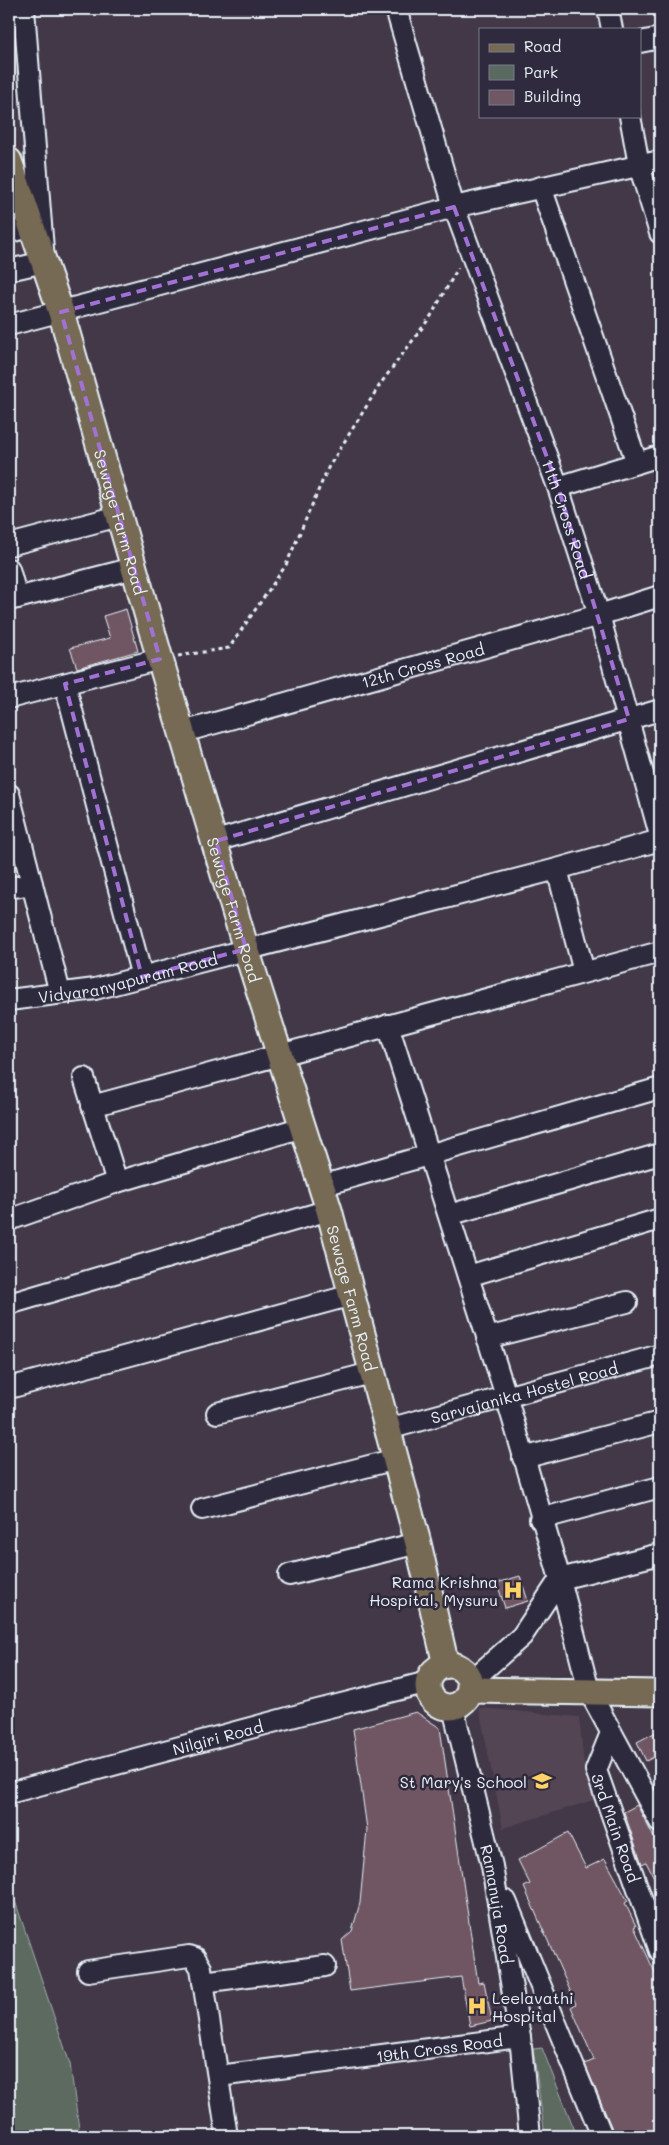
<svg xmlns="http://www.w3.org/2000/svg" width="669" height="2145" viewBox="0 0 669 2145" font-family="Mali,sans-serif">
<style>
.built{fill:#534553}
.green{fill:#5b6a60;stroke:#a2aeac}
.building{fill:#6f5763;stroke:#e8f1f8}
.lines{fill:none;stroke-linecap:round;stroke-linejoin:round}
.minor-casing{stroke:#e8f1f8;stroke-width:24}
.major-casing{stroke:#e8f1f8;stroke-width:29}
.path{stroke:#e8f1f8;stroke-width:3;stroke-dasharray:4 4;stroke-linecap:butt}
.minor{stroke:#2f2a3d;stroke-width:20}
.major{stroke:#766a55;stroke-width:25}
.marked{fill:none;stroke:#a171d3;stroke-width:4;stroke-dasharray:10 6;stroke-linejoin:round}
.labels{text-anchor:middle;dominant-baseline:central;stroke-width:5;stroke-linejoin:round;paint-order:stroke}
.street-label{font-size:16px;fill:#e8f1f8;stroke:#2f2a3d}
.poi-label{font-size:16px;fill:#e8f1f8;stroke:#2f2a3d;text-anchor:end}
</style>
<rect width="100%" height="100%" fill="#423848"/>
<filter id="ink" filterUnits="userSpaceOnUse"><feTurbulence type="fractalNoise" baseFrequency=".02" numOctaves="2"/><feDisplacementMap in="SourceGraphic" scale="10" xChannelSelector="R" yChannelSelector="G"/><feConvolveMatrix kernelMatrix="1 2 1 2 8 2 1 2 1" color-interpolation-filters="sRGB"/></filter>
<g filter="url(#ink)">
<polygon class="built" points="479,1708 579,1717 584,1764 597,1799 503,1828"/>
<g class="green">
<polygon points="9,9 21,9 32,95 9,62"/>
<polygon points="9,1883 70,2064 80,2136 9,2136"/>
<polygon points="542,2048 577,2136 545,2136 533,2049"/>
</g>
<g class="building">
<polygon points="126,609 138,651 77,668 70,648 110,638 103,616"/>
<polygon points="520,1576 528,1601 505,1608 497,1583"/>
<polygon points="416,1712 440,1728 478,1983 484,1982 492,2021 470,2026 461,1977 350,1991 342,1940 352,1931 360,1903 367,1829 353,1729"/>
<polygon points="660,1730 660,1754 646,1761 637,1742"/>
<polygon points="637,1805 660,1849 660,1889 646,1862 642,1864 624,1812"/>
<polygon points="568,1833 586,1868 605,1859 628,1901 625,1903 636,1926 634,1927 658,1979 655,1980 660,1990 660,2136 615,2136 585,2064 594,2060 571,2007 576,2004 524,1887 530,1884 518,1860"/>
</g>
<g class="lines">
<defs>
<g id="minor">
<path id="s1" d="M396,9l58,198 104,280 41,128 61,220"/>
<polyline points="608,9 612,29"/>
<polyline points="640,42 660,38"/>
<polyline points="630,116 639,165 660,233"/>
<polyline points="541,187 637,463"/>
<polyline points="9,232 32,227"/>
<polyline points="9,270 44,262 24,9"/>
<polyline points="9,325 454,207 660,161"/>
<polyline points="558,487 660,456"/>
<polyline points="9,545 119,516"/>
<polyline points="9,569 17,598"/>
<polyline points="9,600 134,568"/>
<polyline points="65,684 142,977"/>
<polyline points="9,698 160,659"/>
<path id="s2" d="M183,732l416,-117 61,-19"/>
<polyline points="9,794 60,993"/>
<polyline points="216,841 660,710"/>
<polyline points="557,869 584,972"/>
<polyline points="9,888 32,884"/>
<path id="s3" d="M9,1000l86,-11 462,-120 103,-29"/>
<polyline points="388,1025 506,1396 560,1579 589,1691 660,1822"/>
<polyline points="84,1078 117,1182"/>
<polyline points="92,1106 660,952"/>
<polyline points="321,1186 660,1088"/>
<polyline points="449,1215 660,1154"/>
<polyline points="9,1220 117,1182 303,1127"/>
<polyline points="468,1276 660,1219"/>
<polyline points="9,1304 329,1210"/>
<polyline points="487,1338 627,1302"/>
<polyline points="9,1388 352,1295"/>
<polyline points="217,1413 371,1373"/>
<path id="s4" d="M388,1429l272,-74"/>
<polyline points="523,1458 660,1422"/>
<polyline points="202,1509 396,1459"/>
<polyline points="540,1519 660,1487"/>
<polyline points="289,1575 418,1543"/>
<polyline points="470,1682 522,1636 560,1579 660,1554"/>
<path id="s5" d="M449,1707l5,5 38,154 28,171 10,99"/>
<path id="s6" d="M611,1733l-15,37 64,181"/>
<path id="s7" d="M9,1793l301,-81 118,-30"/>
<polyline points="506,1901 602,2136"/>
<polyline points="88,1971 189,1956 195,1958 201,1968 227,2136"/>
<polyline points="203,1982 325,1966"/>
<path id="s8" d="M219,2076l301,-39"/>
</g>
<g id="major">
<path id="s9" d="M9,161l52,151 99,347 86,290 83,261 89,333 28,122"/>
<circle cx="449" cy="1686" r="21"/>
<polyline points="470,1690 660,1693"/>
</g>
</defs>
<use href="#minor" class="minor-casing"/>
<use href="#major" class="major-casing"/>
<polyline class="path" points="178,656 229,648 286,565 328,468 381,383 431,316 458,268"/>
<use href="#minor" class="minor"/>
<use href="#major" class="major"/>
</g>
</g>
<path class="marked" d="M454,207l104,280 71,232 -413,122 30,108 -104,28 -77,-293 95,-25 -99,-347z"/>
<defs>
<symbol id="hospital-bare" viewBox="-9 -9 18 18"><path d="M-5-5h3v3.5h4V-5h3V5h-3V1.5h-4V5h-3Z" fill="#ffd166" stroke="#2f2a3d" stroke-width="2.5" paint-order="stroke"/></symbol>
<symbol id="school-bare" viewBox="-9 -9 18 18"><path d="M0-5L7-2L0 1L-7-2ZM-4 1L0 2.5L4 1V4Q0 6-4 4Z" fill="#ffd166" stroke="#2f2a3d" stroke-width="2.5" paint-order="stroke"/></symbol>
</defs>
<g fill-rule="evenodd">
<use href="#hospital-bare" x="499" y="1576" width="28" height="28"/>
<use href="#school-bare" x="528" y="1767" width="28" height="28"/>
<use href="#hospital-bare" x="463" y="1992" width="28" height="28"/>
</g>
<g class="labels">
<g class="street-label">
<text stroke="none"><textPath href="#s1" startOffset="538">11th Cross Road</textPath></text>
<text stroke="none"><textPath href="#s9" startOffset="378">Sewage Farm Road</textPath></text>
<text stroke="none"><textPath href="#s2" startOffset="249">12th Cross Road</textPath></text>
<text stroke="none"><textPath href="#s9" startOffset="782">Sewage Farm Road</textPath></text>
<text stroke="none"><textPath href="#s3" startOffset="121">Vidyaranyapuram Road</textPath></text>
<text stroke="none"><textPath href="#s9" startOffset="1188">Sewage Farm Road</textPath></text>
<text stroke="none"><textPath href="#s4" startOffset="141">Sarvajanika Hostel Road</textPath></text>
<text stroke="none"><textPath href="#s7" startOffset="216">Nilgiri Road</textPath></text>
<text stroke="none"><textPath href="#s6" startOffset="101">3rd Main Road</textPath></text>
<text stroke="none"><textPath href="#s5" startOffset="204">Ramanuja Road</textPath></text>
<text stroke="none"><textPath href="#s8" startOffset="222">19th Cross Road</textPath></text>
</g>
<g class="poi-label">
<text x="498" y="1581">Rama Krishna<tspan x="498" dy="18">Hospital, Mysuru</tspan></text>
<text x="527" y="1781">St Mary's School</text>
<text x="492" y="1997" text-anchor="start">Leelavathi<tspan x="492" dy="18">Hospital</tspan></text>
</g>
</g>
<rect width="669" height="2145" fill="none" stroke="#2f2a3d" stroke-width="30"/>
<rect x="15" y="15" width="639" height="2115" fill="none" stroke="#e8f1f8" stroke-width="2" filter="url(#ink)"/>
<rect x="479" y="28" width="162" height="90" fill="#2f2a3d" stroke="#797a88"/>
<rect x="489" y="44" width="25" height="8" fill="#766a55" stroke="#797a88"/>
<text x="524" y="52" font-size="15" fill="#e8f1f8">Road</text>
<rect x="489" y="65" width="25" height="15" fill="#5b6a60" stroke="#797a88"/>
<text x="524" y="78" font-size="15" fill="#e8f1f8">Park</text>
<rect x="489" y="90" width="25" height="15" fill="#6f5763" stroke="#797a88"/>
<text x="524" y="102" font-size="15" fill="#e8f1f8">Building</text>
</svg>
